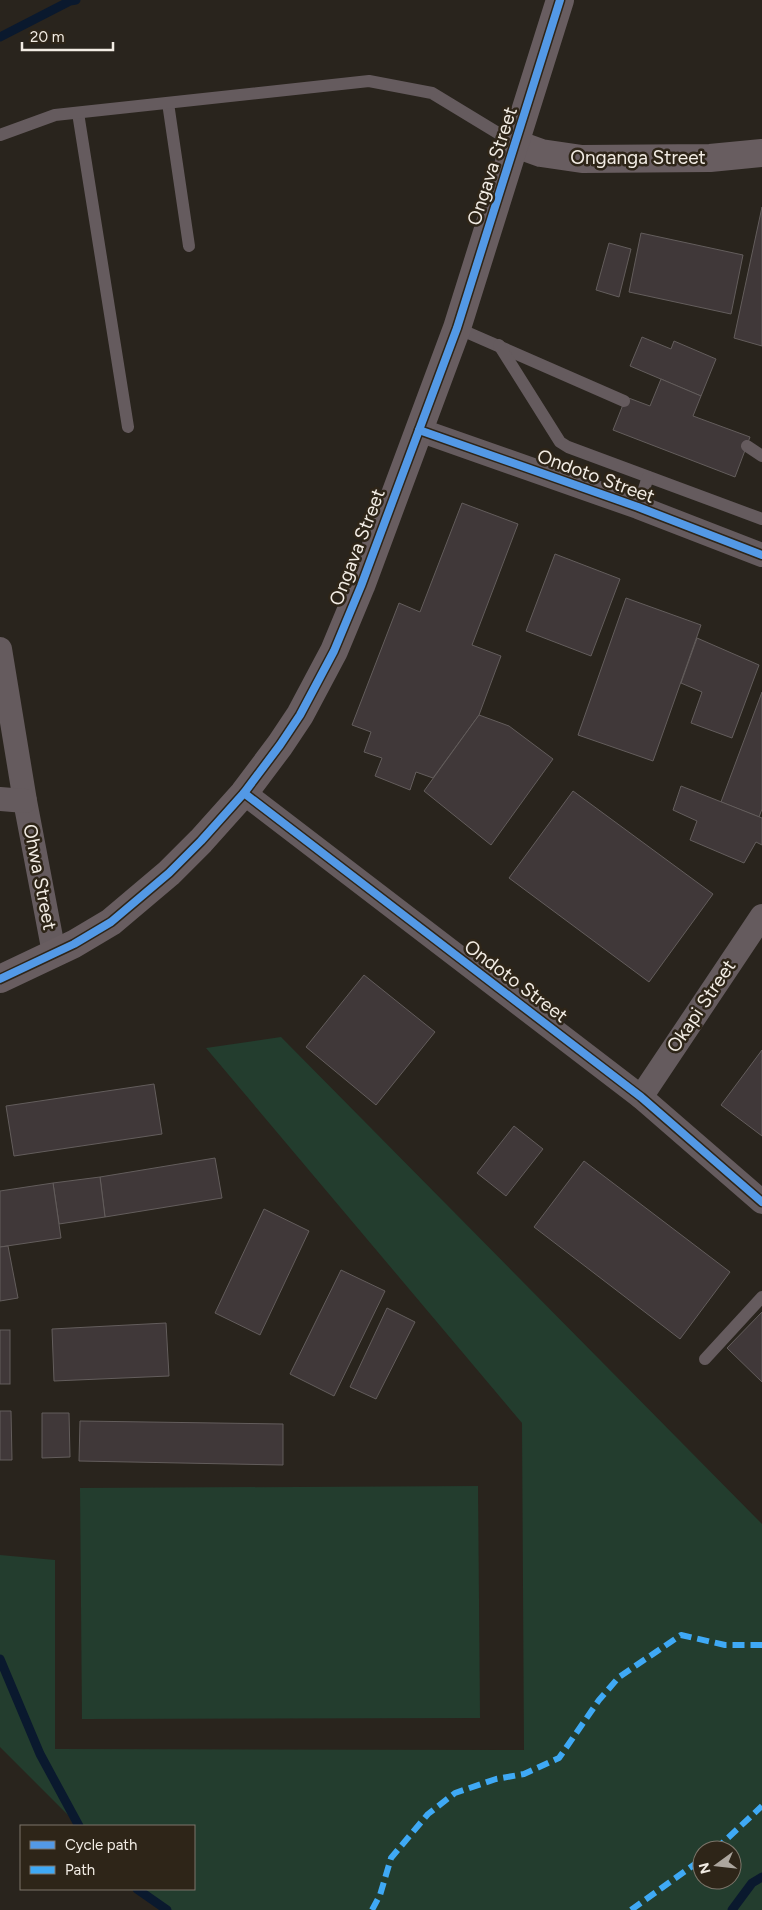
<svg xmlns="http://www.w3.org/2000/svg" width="762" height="1910" viewBox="0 0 762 1910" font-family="Figtree,sans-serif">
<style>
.green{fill:#233d2e;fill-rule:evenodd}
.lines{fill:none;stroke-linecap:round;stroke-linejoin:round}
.stream{stroke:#0a192e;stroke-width:9}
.building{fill:#403839;stroke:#635d5c}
.lane{stroke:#655b5e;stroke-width:12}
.street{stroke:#655b5e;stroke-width:24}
.secondary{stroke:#685d60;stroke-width:28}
.quiet{stroke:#3fa9f5;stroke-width:6;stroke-dasharray:12 6;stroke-linecap:butt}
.cycleway-casing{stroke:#2e2518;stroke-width:11}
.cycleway{stroke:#5399e6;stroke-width:8}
.labels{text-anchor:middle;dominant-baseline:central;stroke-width:5;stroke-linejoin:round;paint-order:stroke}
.street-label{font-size:19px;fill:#f2ece4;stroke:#2e2518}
</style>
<rect width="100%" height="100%" fill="#29241d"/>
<g class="green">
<path d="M281,1037l481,487v386h-595l-30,-21h57v-63h-115l-79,-79v-192l55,5v189l469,1 -2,-327 -316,-375zM702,1850h30v30h-30z"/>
<polygon points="478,1486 480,1718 82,1719 80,1488"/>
</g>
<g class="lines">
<g class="stream">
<polyline points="0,37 70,1 76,0"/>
<polyline points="0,1659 40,1754 79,1826"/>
<polyline points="137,1889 167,1910"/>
<polyline points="732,1910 752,1883 762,1877"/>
</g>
</g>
<g class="building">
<polygon points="762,207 762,346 734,338"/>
<polygon points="641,233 743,255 731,314 629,292"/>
<polygon points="609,243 631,249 619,297 596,290"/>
<polygon points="642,337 671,349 674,341 716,359 701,396 630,366"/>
<polygon points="661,379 701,396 693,416 750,437 735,477 613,430 626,397 650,406"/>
<polygon points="462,503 518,524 472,645 501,656 479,715 433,778 416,772 410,790 375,776 382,758 364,752 371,732 352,725 399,603 420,612"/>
<polygon points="555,554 620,579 591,656 526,631"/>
<polygon points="626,598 701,625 653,761 578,735"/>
<polygon points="697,638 759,665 732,738 691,723 702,692 681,683"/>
<polygon points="762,692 762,809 759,817 721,802"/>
<polygon points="479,715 509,726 553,759 491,845 424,791"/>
<polygon points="681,786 762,818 762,845 756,842 744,863 690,840 697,821 673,810"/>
<polygon points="573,791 713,894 649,982 509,878"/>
<polygon points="364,975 435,1032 376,1105 306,1047"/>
<polygon points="762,1050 762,1136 721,1105"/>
<polygon points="154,1084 162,1134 14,1156 6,1106"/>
<polygon points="514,1126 543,1149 506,1196 477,1173"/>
<polygon points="215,1158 222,1198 105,1217 100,1177"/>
<polygon points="584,1161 730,1272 680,1339 534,1227"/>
<polygon points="100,1177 105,1217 59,1224 53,1183"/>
<polygon points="53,1183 61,1238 0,1247 0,1191"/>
<polygon points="264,1209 309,1231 260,1335 215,1313"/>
<polygon points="8,1246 18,1298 0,1301 0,1247"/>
<polygon points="341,1270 385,1291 334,1396 290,1374"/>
<polygon points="387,1308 415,1322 376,1399 350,1387"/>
<polygon points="762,1312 762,1382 727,1348"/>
<polygon points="166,1323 169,1376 54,1381 52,1329"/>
<rect x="0" y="1330" width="10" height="54"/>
<polygon points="0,1411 11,1411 12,1460 0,1460"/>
<polygon points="42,1413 69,1413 70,1457 42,1458"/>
<polygon points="80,1421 283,1424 283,1465 79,1461"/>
</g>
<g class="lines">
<g class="lane">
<polyline points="168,103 189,246"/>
<polyline points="78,113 128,427"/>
<polyline points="0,135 55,115 369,81 432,93 516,144"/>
<polyline points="457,328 624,401"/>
<polyline points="499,345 560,442 568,447 762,519"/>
<polyline points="747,446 762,456"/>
<polyline points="638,507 648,477"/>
<polyline points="705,1359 762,1297"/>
</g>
<g class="street">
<polyline points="419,430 638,507 762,555"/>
<polyline points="0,649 25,801 54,953"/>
<polyline points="244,793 641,1097 762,1202"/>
<polyline points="0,799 25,801"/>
<polyline points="641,1097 762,916"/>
</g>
<g class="secondary">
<polyline points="516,144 541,153 582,159 710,158 762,153"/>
<polyline points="0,979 74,944 111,922 169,873 201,841 244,793 280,745 300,715 334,651 361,586 457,328 560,0"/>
</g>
<g class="quiet">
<polyline points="715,1850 762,1806"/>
<polyline points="372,1910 380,1895 391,1858 428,1814 455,1793 496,1779 524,1774 559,1758 599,1700 619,1677 681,1635 725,1645 762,1645"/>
<polyline points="631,1910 702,1859"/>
</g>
<defs>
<g id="cycleway">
<polyline points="419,430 638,507 762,555"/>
<polyline points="244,793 641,1097 762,1202"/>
<polyline points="0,979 74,944 111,922 169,873 201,841 244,793 280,745 300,715 334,651 361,586 457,328 560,0"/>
</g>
</defs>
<use href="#cycleway" class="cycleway-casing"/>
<use href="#cycleway" class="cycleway"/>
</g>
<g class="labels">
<g class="street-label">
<text x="638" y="157">Onganga Street</text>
<text transform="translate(492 166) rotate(-72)">Ongava Street</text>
<text transform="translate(596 476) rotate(20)">Ondoto Street</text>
<text transform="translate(357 547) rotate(-69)">Ongava Street</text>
<text transform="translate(40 877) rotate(79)">Ohwa Street</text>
<text transform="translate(516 981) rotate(37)">Ondoto Street</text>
<text transform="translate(701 1006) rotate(-56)">Okapi Street</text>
</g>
</g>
<rect x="20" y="1825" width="175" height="65" fill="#2e2518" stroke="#7c756a"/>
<rect x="30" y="1841" width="25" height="8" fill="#5399e6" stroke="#7c756a"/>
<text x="65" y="1850" font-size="15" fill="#f2ece4">Cycle path</text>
<rect x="30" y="1866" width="25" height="8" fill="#3fa9f5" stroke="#7c756a"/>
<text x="65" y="1875" font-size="15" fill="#f2ece4">Path</text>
<g transform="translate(717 1865) rotate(255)"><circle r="24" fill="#2e2518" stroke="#7c756a"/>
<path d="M0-4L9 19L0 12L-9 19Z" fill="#aca69e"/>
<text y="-8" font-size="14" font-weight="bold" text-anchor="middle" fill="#f2ece4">N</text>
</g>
<path d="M22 42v8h91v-8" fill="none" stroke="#f2ece4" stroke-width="2.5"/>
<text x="30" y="42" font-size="15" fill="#f2ece4" stroke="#2e2518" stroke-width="4" paint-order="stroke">20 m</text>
</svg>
